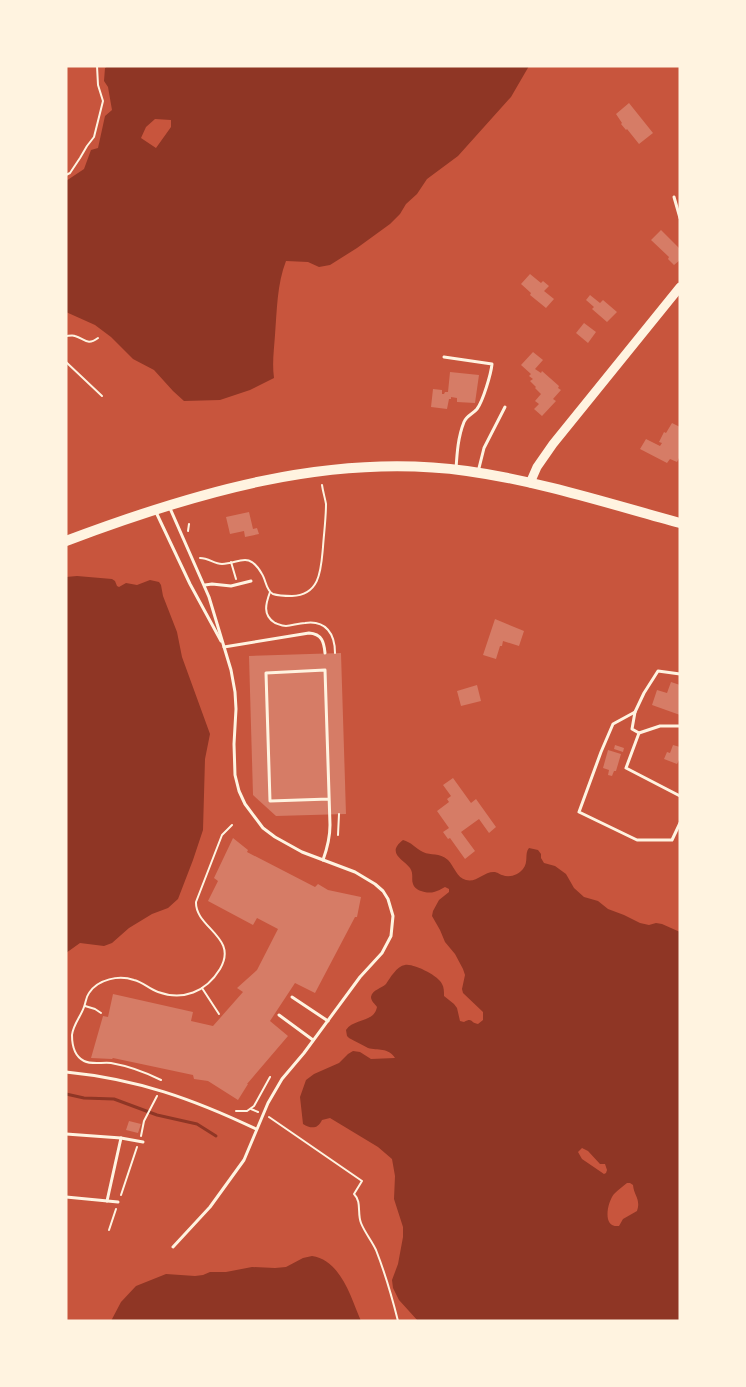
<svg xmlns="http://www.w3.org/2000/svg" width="746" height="1387" viewBox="0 0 746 1387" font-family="Commissioner,sans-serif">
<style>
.water{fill:#8f3625;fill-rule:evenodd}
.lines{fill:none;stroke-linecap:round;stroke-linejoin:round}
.stream{stroke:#8f3625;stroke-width:3}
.building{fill:#d67c66}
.path{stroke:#fff3e0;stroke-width:2}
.service{stroke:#fff3e0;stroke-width:3}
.tertiary{stroke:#fff3e0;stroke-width:9}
.primary{stroke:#fff3e0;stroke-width:10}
</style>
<rect width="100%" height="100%" fill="#c8553d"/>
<g class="water">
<path d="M108,66h421l-18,31 -53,59 -31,23 -10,15 -11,10 -6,10 -10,10 -33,24 -27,17 -11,2 -11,-5 -22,-1c-9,23 -9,49 -11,74 -1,15 -3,28 -1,43l-24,12 -30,10 -36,1 -11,-10 -19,-21 -21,-11 -22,-22 -16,-12 -29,-13v-131l18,-12 7,-19 7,-2 7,-32 7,-6 -4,-23 -4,-6 1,-13zM155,119l16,1v7l-15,21 -15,-10 5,-11z"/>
<polygon points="77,576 112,579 115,581 117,586 119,587 126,583 137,585 150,580 159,582 161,585 163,596 177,632 182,657 210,734 205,759 203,830 193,860 178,899 168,908 152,914 129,928 112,943 104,946 80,943 66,953 66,577"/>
<path d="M403,840c8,2 12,8 20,12 8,4 16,0 25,8 6,6 9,18 18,20 11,3 18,-9 29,-8 4,1 4,2 7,3 8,3 16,0 21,-6 6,-7 1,-15 6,-21l9,2 3,4v4l3,5 11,3 11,8 8,14 10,9 14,4 10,8 16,6 16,8 9,2 7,-2 6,1 18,8v389h-262l-19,-21 -6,-12 -1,-8 6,-16 5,-27v-10l-9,-28 1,-23 -3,-17 -14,-12 -48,-29 -8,2c-4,9 -11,9 -19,4l-3,-27 6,-17 8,-6 25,-11 9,-9 5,-3 7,1 11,7 24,-1c-7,-11 -17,-7 -27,-10 -6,-3 -13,-7 -19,-10l-2,-2 -1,-6c8,-12 28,-7 31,-23 -2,-3 -6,-6 -6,-10 1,-7 11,-9 15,-13 4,-6 11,-18 19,-19 8,-2 34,11 37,19 2,3 2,8 2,12l10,8 3,4 3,13 4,1c9,-5 6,1 14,2l5,-4v-8l-20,-19 -1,-4 3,-14 -2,-6 -8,-15 -10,-12 -5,-12 -8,-14 1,-5 6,-11 10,-8v-3l-4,-2c-4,2 -7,4 -11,5 -6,2 -19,-1 -21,-8 -2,-5 1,-10 -3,-16 -7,-9 -24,-15 -7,-28zM582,1148l6,3 12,13h5l2,6 -1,3 -2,1 -22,-15 -4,-7zM627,1183h3l3,2c1,11 8,14 4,26l-14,8 -4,7c-17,2 -12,-23 -5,-32 4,-4 9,-8 13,-11z"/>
<path d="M312,1256c29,4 39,42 49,65h-250l10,-19 15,-16 30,-12 29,2 8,-1 7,-3h16l26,-5 23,1 11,-1 17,-9z"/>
</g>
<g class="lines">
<polyline class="stream" points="66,1094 84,1098 114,1099 157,1115 197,1124 216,1136"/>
</g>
<g class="building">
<polygon points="629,103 653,133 639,144 627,129 626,130 621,124 622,123 616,114"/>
<polygon points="661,230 680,249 680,260 674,265 668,259 669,257 651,240"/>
<polygon points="530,274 541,283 543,281 549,286 544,291 554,299 546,308 530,295 531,293 521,284"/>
<polygon points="590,295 600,303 603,300 617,312 607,322 592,309 594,307 586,300"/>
<polygon points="584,323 596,332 588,343 576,333"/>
<polygon points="533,352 543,360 535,369 541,373 542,371 559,386 558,388 561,390 553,399 556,401 542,416 534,409 539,404 535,401 541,394 535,388 536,387 530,381 533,379 529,376 531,374 521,365"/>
<polygon points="450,372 479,375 475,403 457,402 457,398 451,397 451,399 449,399 447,409 431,407 433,389 442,390 442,394 444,394 445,392 448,392"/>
<polygon points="672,423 680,427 680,456 677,462 670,459 667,463 640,449 646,439 660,446 662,443 659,442 664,432 666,433"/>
<polygon points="249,512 253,529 257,528 259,534 245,537 244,531 230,534 226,517"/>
<polygon points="495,619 524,631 519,646 503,641 502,646 500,646 496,659 483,655"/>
<polygon points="341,653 346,814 276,816 253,795 249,656"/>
<polygon points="671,682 680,685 680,715 652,705 657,690 667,693"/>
<polygon points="477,685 481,701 461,706 457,691"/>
<polygon points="615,745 624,748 623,752 614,749"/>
<polygon points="673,745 680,747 680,758 677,764 664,759 667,752 670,753"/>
<polygon points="608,750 621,754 616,771 614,771 612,776 608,775 609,770 603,768"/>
<polygon points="453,778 471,803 476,799 496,827 489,833 479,819 461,832 475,851 465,859 450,838 448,839 443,832 449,828 437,811 449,802 447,799 451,796 443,785"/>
<polygon points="233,838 248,850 247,852 315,887 318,884 328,890 361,897 357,917 355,917 315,993 295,983 270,1021 288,1036 247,1084 248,1084 238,1100 208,1081 194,1079 193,1075 113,1058 112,1059 91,1058 103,1016 108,1017 113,994 193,1012 191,1021 213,1026 243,992 237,988 257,970 278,929 257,918 253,925 208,901 218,881 214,878"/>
<polygon points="129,1121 141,1124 138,1133 126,1130"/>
</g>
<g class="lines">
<g class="path">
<polyline points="66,175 70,173 80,158 87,146 94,137 103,101 98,85 97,66"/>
<path d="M66,336c2,0 7,-1 9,0 10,3 12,10 23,2"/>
<polyline points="66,362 102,396"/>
<polyline points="188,531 189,524"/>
<path d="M200,558c9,0 14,6 22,6 18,-1 27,-13 40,10 4,6 4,17 11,20 6,2 13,2 19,2 29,-1 29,-28 31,-49 1,-14 3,-29 3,-43 -1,-6 -3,-12 -4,-19"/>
<polyline points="231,562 236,579"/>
<path d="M270,592c-4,11 -8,23 5,31 3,1 7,3 11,3 6,0 12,-3 19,-3 21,-3 30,11 30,30"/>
<polyline points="338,835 339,814"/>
<polyline points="202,988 219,1014"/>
<polyline points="85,1006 95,1009 101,1013"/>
<path d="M161,1080c-16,-8 -33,-14 -50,-17 -9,-1 -19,2 -27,-2 -10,-5 -12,-16 -12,-26 1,-10 9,-19 12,-28 2,-5 2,-10 5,-14 9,-14 30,-18 45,-13 9,2 15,9 24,12 25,9 48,0 62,-23 19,-32 -25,-41 -24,-67l26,-67 10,-10"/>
<polyline points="251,1109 258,1112"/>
<polyline points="236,1111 247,1111 254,1106 270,1077"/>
<path d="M269,1117l93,64 -8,13c8,8 3,19 7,29 4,10 11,18 15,27 9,23 16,47 22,71"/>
<polyline points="141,1136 144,1121 157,1096"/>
<polyline points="121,1195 137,1147"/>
<polyline points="109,1230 116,1209"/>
</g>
<g class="service">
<polyline points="674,197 680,218"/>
<path d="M444,357l48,7c-1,10 -9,37 -15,45 -4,5 -10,6 -13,13 -6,15 -7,31 -8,47"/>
<polyline points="478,472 484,448 505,407"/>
<polyline points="169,506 209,597 231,670 235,692 236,709 234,744 235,775 239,791 245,804 263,828 275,837 302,852 355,872 375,884 383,891 388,899 393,916 391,936 382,953 360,977 304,1053 282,1079 268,1103 244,1160 210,1207 173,1247"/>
<polyline points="155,510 190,584 221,641"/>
<polyline points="205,585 212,584 231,586 251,581"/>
<path d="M224,647l85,-14c13,1 15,9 16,20"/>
<polyline points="680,674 658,671 644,693 635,712 632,729 639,733 660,726 680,726"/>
<polyline points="635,712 613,724 601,752 579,812 637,840 672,840 680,823"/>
<polyline points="639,733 626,768 680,796"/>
<path d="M323,860c4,-11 7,-23 7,-35l-5,-155 -59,3 4,128 59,-2"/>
<polyline points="292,997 328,1021"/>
<polyline points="279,1015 313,1040"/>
<path d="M66,1072c71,7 127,27 190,57"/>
<polyline points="66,1134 121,1138 143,1142"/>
<polyline points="66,1197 118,1202"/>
<polyline points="107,1201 121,1138"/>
</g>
<polyline class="tertiary" points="530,483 537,467 553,444 680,287"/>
<path class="primary" d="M66,541c127,-48 264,-89 401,-70 72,10 143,33 213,52"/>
</g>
<rect width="746" height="1387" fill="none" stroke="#fff3e0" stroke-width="135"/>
</svg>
